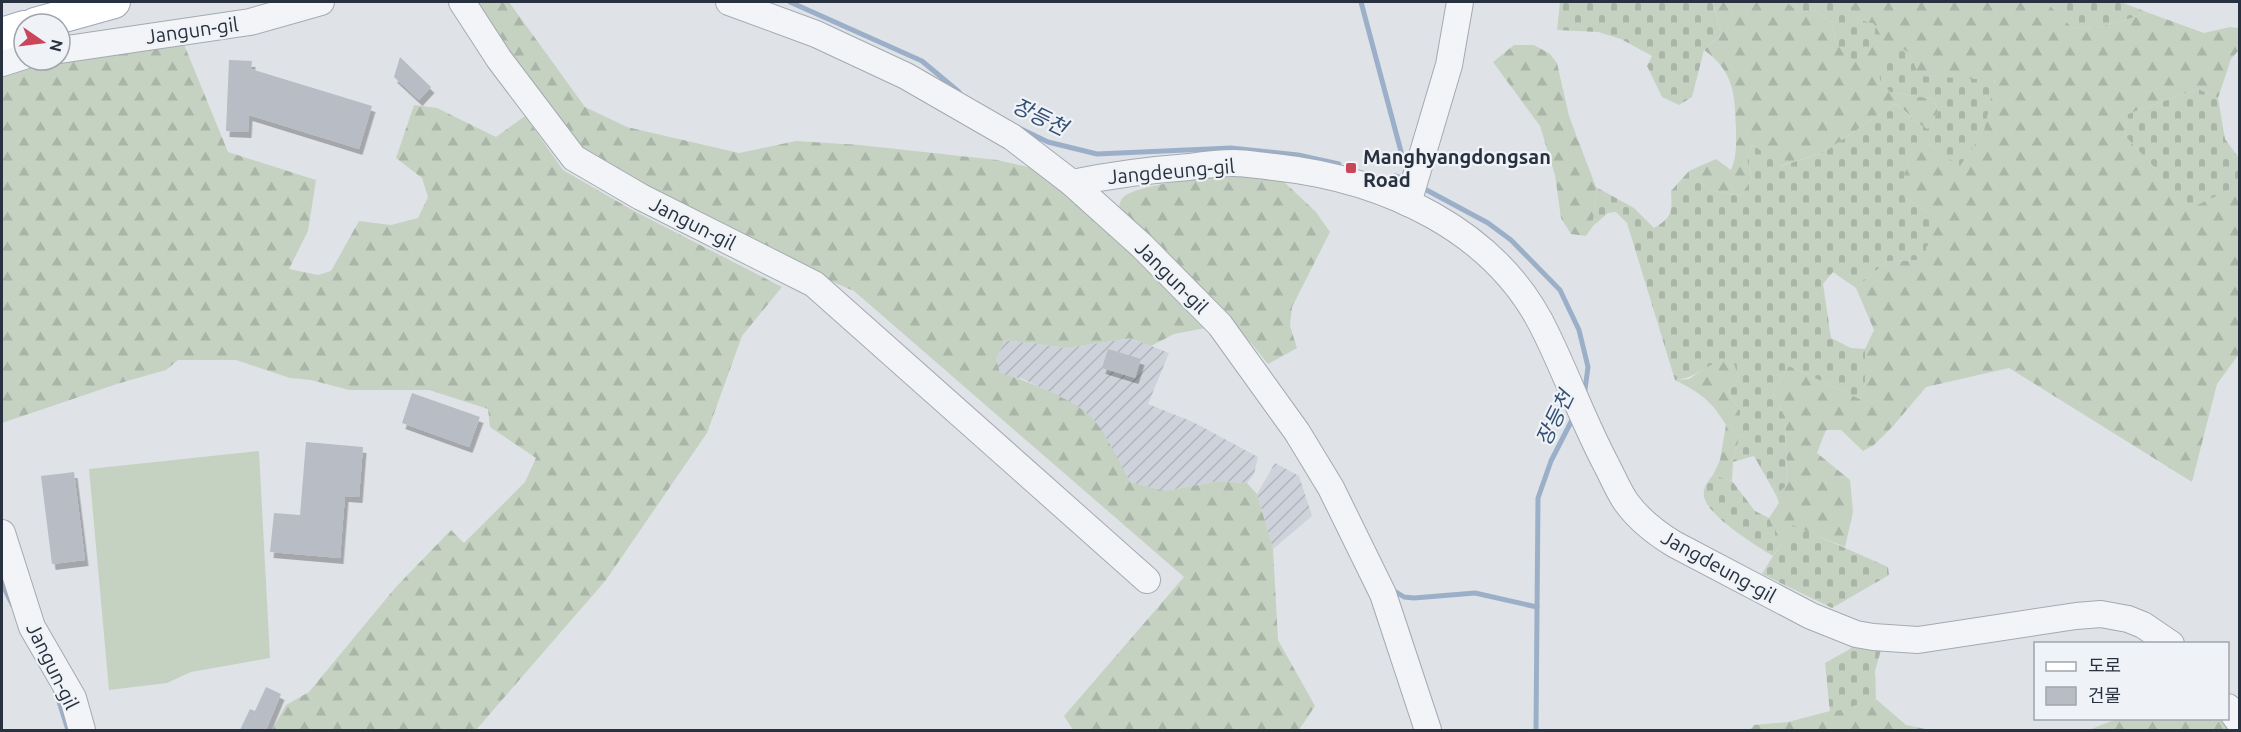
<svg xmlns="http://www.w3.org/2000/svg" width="2241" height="732" viewBox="0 0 2241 732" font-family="Ubuntu,'Noto Sans KR',sans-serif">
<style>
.industrial{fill:url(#industrial-furrows)}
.grass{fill:#c5d2c1}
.forest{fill:url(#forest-firs)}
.cemetery{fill:url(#cemetery-stones)}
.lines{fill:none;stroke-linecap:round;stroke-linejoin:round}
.stream{stroke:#9bb0c8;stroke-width:5}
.building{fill:#b7bcc5;filter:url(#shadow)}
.minor-casing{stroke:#a4aab2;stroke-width:28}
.major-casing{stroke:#9fa7b4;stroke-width:34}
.minor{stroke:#f2f4f7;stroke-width:26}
.major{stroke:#fff;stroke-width:32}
.poi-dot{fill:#cc4659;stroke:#eff2f6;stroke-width:2}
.labels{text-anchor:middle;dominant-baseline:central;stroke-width:4.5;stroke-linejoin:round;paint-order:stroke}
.street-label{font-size:20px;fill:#28313f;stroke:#eff2f6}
.poi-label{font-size:20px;font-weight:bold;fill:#28313f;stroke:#eff2f6;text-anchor:start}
.water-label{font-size:21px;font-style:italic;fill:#334f73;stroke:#eff2f6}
</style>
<defs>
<pattern id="industrial-furrows" width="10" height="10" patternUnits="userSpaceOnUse" patternTransform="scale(1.5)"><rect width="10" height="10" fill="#ced2da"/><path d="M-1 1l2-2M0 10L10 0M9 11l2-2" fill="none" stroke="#b1b5bc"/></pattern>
<pattern id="forest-firs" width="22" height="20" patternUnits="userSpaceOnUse" patternTransform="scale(1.5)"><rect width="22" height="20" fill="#c5d2c1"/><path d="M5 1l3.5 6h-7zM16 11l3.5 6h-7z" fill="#a9b5a7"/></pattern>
<pattern id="cemetery-stones" width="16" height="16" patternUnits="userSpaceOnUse" patternTransform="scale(1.5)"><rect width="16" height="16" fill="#c5d2c1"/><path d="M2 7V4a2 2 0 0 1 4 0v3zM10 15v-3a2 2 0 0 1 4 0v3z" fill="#a9b5a7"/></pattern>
<filter id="shadow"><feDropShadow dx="3.5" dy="6" stdDeviation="0" flood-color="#0004"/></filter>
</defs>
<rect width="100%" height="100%" fill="#dfe3e8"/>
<g class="industrial">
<polygon points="1131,338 1169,353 1148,404 1193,422 1258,457 1254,474 1247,483 1219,481 1165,491 1130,482 1094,420 1065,399 1023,379 1000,374 996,359 1005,340 1067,348"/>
<polygon points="1275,463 1299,476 1312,516 1273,549 1257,494"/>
</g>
<polygon class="grass" points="259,451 270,658 191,672 167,683 109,690 89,469"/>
<g class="forest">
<path d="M476,2h33l76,105 42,20 112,26 57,-12 64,4 137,15 48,11 166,156 -37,7 -23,12 -20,-8 -64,10 -62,-8 -9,19 4,14c26,7 79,28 95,48 14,18 24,41 35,61l35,9 54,-10 28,2 10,11 16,55 5,91 37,66 -16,24h-226l-9,-14 120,-139 -330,-286 -35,-15 -239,-125 -74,-98z"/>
<path d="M1713,2h74l12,11 14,-3 20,13 2,20 39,-19 -19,-6 -5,-13 3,-3h193l28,27 25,-2 50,-14 55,20 26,-6 9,1v22l-8,9 -13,39 -20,-9 -70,25 -3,22 30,32 30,42 54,-25v169l-22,30 -25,98 -183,-114 -83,19 -32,38 -20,20 -11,6 -22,-21h-15l-9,23 33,27 3,32 -8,35 -52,-21 -20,30 2,-25 -6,-13 10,-15 -3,-8 11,-11 -2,-67 -12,-25 16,-26 71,33 5,-17v-33l9,-19 -18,-42 31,-27 31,-1 13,-46 -27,-17v-22l12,-32 12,1 32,21 35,-84 -76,-5 -9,-23 -20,39 44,7 4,13 -10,17c-16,-7 -18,-17 -33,-25l-72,49 -43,13 -28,-22 -5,15 5,20 -12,17 -31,-6 -20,-19 27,-12 15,11c6,-14 5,-26 5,-41 -1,-34 -2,-58 -32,-79l17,-16z"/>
<polygon points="183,42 228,152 316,180 308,231 289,269 318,275 331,271 359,221 391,225 418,218 428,197 422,178 396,158 414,105 437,108 496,137 525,116 563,170 634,211 782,287 742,336 707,433 606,580 476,730 272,730 286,705 309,692 395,588 451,530 464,543 525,482 536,458 490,427 488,409 429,390 349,390 311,380 290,378 236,360 178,360 166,370 120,383 2,423 2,74 24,67"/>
<polygon points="1514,45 1534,45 1550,54 1557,63 1569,116 1596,187 1593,226 1586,236 1571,234 1561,218 1555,175 1540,126 1493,62"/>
<path d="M1233,175l49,5 34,32 14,20 -38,75 -2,19 7,22 -29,16 -16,-20 -133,-133c0,-6 1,-12 7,-16 23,-13 80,-16 107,-20z"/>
<path d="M1732,357l7,21 -11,14 12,19v24l-7,27 -1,19 -19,-6 7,-15 6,-35c-15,-25 -26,-32 -51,-45l14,-1 27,-18z"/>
<polygon points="1876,699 1906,725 1930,730 1749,730 1754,725 1788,722"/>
<polygon points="2119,718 2224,719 2234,730 2089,730"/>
</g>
<g class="cemetery">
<polygon points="1560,2 1713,2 1721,34 1704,50 1692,97 1679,105 1662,97 1647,66 1652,56 1621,39 1598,32 1557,30"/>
<polygon points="1787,2 1853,2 1851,5 1855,18 1874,24 1880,34 1867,56 1855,62 1835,43 1833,23 1813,10 1799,13"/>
<polygon points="2046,2 2121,2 2149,13 2099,27 2074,29"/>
<path d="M1897,46l13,7 9,23 76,4 -11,51 -24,35 -32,-22h-12l-12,31v22l27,17v26l-13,20 -31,1 -31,27 -23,-16 -10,12 8,54 20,10 14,1v33l-5,17 -71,-33 -16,26 12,25 2,68 -11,10 -22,-39 -21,6 7,-27v-24l-12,-19 11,-14 -7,-20c-25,3 -32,20 -57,22l-48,-157 -11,-11 -8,1 -15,13 3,-39 38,21 20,20c19,-11 18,-17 17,-37l18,-20 20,19 31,6 12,-17 -5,-20 5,-15 29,22 42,-13 72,-49c14,8 17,18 33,25l10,-17 -4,-13 -44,-7 -10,-12 -1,-18z"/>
<polygon points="2198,89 2218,98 2225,139 2239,158 2239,185 2185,211 2155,168 2125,136 2128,114"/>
<path d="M1713,475l19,6 23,30 14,7 6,13 -1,24 19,-30 95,42 1,8 -57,33 -70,-34 11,-18c-18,-11 -60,-37 -68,-56 -4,-10 2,-18 8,-25z"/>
<polygon points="1855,643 1881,650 1875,671 1876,699 1830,713 1825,663 1850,649"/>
</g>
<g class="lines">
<g class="stream">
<polyline points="790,2 922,61 959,92"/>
<polyline points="1361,2 1403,159"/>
<polyline points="1019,128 1048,142 1097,154 1231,148 1298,155 1339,164"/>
<polyline points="1395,176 1408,180"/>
<polyline points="1421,187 1488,223 1511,240 1560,290 1579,330 1588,367 1584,397"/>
<polyline points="2,584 13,606"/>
<polyline points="1396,592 1404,597 1414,598 1475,593 1537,607"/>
<polyline points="56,692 68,730"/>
<polyline points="1536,730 1538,498 1551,461 1574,416"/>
</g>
</g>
<g class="building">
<polygon points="400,57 431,87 419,100 394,77"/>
<polygon points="229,60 252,61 251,69 372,106 359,149 249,115 248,132 226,131"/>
<polygon points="1108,349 1141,359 1135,378 1102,368"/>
<polygon points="412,393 480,417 469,447 402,423"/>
<polygon points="306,442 363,447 359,497 345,496 340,558 270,552 274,513 300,515"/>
<polygon points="74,472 85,560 52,564 41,476"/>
<polygon points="266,687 281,694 266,730 240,730 250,709 255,711"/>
</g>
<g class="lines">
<defs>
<g id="minor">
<polyline points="462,2 499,59 574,158 641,197 814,284 1147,580"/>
<polyline points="729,2 816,34 906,76 1012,137 1072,183 1142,246 1220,325 1297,432 1331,488 1383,594 1428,730"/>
<polyline points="60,50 250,22 321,2"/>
<polyline points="2,63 24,56"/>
<path d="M1072,183c39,-8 77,-13 117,-16 14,-2 30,-4 45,-4 13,0 27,3 40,4 110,12 224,62 273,168 21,43 37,88 60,131 6,12 12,26 19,36 13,18 30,31 48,42l137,72 45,18 17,3 45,3 158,-24 25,-2 27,5 15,6 28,19"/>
<polyline points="1408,203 1449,65 1460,2"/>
<polyline points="2,533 32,627 73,698 82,730"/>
<polyline points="2228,707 2240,723"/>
</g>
<g id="major">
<polyline points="35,24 114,2"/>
<polyline points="2,34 24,27"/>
</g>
</defs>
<use href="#minor" class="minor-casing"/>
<use href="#major" class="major-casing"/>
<use href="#minor" class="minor"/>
<use href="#major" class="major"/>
</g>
<rect class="poi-dot" x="1345" y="162" width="12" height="12" rx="3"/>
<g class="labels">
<g class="street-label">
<text transform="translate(192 30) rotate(-8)">Jangun-gil</text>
<text transform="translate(1171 171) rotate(-5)">Jangdeung-gil</text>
<text transform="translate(693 223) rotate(27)">Jangun-gil</text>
<text transform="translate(1172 277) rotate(45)">Jangun-gil</text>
<text transform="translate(1719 566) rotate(29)">Jangdeung-gil</text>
<text transform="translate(53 666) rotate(64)">Jangun-gil</text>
</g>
<g class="poi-label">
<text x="1363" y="156">Manghyangdongsan<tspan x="1363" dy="23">Road</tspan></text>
</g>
<g class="water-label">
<text transform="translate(1040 116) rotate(26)">장등천</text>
<text transform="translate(1554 418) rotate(-64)">장등천</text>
</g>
</g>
<rect width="2241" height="732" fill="none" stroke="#28313f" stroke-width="6"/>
<rect x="2034" y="642" width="195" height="78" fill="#eff2f6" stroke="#9fa5ad" stroke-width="1.5"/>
<rect x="2046" y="662" width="30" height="9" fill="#ffffff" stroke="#9fa5ad" stroke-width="1.5"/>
<text x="2088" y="672" font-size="18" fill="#28313f">도로</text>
<rect x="2046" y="687" width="30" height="18" fill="#b7bcc5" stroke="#9fa5ad" stroke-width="1.5"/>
<text x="2088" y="702" font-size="18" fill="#28313f">건물</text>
<g transform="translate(42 42) rotate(104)"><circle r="28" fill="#eff2f6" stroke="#9fa5ad" stroke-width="1.5"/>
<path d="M0-4.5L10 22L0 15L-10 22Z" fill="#cc4659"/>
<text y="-9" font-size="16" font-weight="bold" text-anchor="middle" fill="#28313f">N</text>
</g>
</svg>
